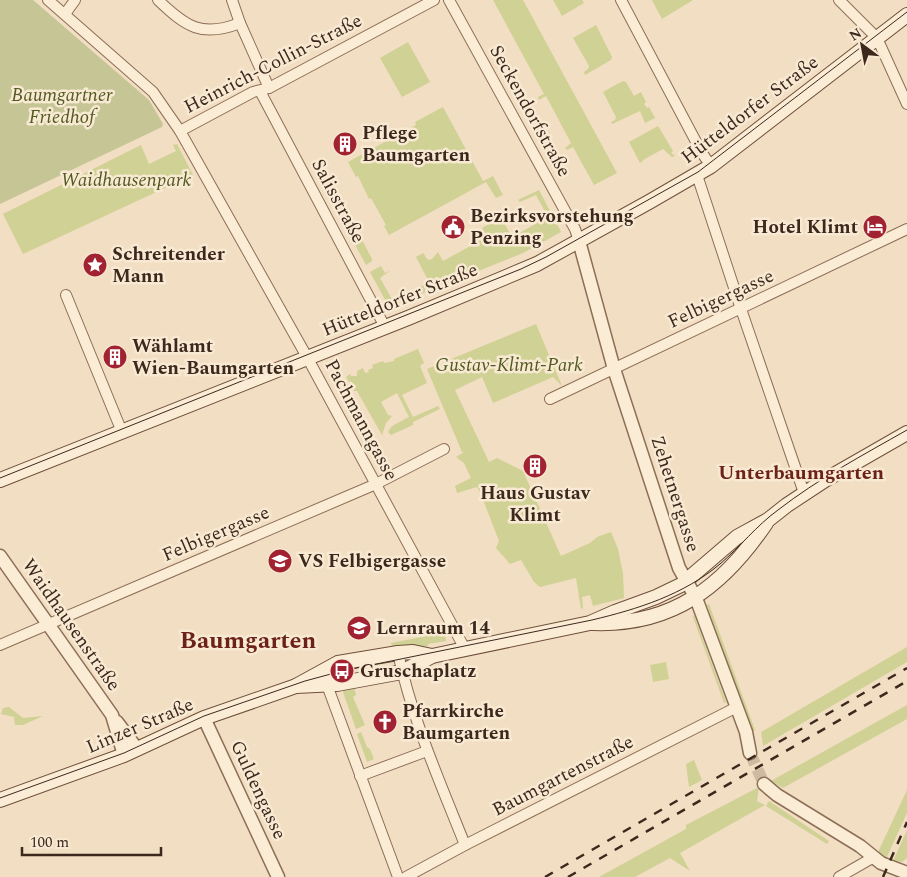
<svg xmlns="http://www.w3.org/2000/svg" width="907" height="877" viewBox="0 0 907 877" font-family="Spectral,serif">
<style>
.green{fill:#d0d195}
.cemetery{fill:#c5c595}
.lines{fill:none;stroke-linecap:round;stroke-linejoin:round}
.tertiary-tunnel{stroke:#cebaa1;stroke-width:12;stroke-dasharray:12 6;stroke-linecap:butt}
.minor-casing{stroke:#8d6e57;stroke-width:12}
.tertiary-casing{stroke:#8d6e57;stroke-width:15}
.secondary-casing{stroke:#6f4f3b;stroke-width:16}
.minor{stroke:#fbecd6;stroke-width:10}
.tertiary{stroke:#fbecd6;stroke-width:12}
.secondary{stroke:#fbecd6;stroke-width:14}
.tram{stroke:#3c281d;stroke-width:1}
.rail{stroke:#3c281d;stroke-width:2.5;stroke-dasharray:9 9;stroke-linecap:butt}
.labels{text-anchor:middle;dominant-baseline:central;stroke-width:5;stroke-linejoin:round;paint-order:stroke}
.street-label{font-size:19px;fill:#3c281d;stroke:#f8e9d2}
.park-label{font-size:19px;font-style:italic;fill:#525a22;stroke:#f8e9d2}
.poi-label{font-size:19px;font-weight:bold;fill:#3c281d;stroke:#f8e9d2;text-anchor:start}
.neighbourhood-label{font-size:20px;font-weight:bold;fill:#6c2119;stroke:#f8e9d2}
.district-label{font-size:24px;font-weight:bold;fill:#6c2119;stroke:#f8e9d2}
</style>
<rect width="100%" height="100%" fill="#f2dec2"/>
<g class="green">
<polygon points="493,0 523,0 617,173 594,185 573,147 567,150 565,148 571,143 546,96 539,100 538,97 544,94"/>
<polygon points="553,0 582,0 584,3 562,16"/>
<polygon points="652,0 693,0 662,19"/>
<polygon points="596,25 612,57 611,60 585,75 584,72 588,69 589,66 573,38"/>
<polygon points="408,42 430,82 402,97 380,58"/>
<polygon points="623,81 626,82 634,96 641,92 646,102 644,104 647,108 649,107 655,118 645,123 640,111 612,124 611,122 615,120 616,117 603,92"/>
<polygon points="443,107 483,181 493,176 503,195 496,198 486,182 389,235 384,226 386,225 371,198 369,199 358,176 356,177 348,162 416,125 415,122"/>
<polygon points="658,126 673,151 671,153 675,156 672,157 663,149 643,160 643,161 640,163 629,142"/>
<polygon points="177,144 193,175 23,254 3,214 141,145 149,164 176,151 173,145"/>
<polygon points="334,190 346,211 339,215 328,194"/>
<polygon points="539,190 561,232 523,253 389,307 370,272 381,266 385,273 391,270 380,278 393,301 429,282 416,257 423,253 428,260 432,259 438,252 443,261 487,237 482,228 498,219 499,223 503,221 512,237 548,217 536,195 520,202 518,200"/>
<polygon points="344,215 357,240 361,238 372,259 372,261 366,265 340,217"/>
<polygon points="536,324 562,386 553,377 493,403 482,377 455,390 489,462 497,458 523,471 561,556 590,543 597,537 611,532 618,549 623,573 624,598 593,606 590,595 582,597 583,608 581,609 576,578 540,587 534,582 521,560 510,564 496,548 499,541 480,492 477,487 457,493 455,486 471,478 464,463 456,457 464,452 462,452 427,369"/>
<polygon points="418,349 424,363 420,366 427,383 402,395 413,417 438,406 440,409 413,422 413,425 391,435 388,432 392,426 409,417 397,393 381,402 388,415 392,416 386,423 382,435 357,391 354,391 350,384 352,383 351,381 349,382 346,377 350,374 351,376 357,376 357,371 363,368 365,373 369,372 368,370 373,368 372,365 383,361 384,363 394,361 394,359"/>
<polygon points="709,604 755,730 752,731 707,605"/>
<polygon points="694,615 726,702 724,703 693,617"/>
<polygon points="442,633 445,634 446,641 428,644 428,646 393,650 391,643"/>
<polygon points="907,647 907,662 763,746 761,732"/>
<polygon points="666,662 669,679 653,682 650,665"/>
<polygon points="354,687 356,695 353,697 365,725 356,729 343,692 345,689"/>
<polygon points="907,705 907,719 783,788 772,781 769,782"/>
<polygon points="9,707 23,718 43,716 23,725 15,725 14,717 1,714 3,708"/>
<polygon points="361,732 367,747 370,749 374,759 367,762 357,734"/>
<polygon points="694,760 702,780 689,787 686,764"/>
<polygon points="759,787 757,801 765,805 680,853 690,871 670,858 635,877 599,877 686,829 686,825"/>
<polygon points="907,790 907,813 886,859 878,855 879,850"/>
<polygon points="769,801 829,841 827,844 766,806"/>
<polygon points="907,830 907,858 902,862 893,861"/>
</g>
<polygon class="cemetery" points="0,0 33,0 149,100 163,124 162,127 0,204"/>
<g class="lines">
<polyline class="tertiary-tunnel" points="750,753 764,784"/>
<defs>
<g id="minor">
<polyline points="48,0 153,92 180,131 307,357 465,649"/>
<path d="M158,0c28,27 44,38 82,23"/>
<polyline points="232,0 240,23 269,88"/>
<polyline points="449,0 575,229 579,241"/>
<polyline points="621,0 702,153 711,166"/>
<polyline points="839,0 877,38 907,104"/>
<polyline points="65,14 75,0"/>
<polyline points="260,91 385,327"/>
<polyline points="180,131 253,92 269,88 434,0"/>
<polyline points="697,175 741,309 804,493"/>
<polyline points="66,295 122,432"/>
<polyline points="550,399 907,229"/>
<polyline points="0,645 376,484 444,449"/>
<path d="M398,653c14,66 42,129 67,192"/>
<polyline points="329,669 327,685 398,877"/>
<polyline points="360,776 427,751"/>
<polyline points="406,877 465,845 737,707"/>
<polyline points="839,877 874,857"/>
</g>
<g id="tertiary">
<polyline points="579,241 614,369 679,568 696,598 746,732 750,753"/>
<polyline points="0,556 112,715 124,755"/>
<polyline points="204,718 278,877"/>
<polyline points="117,722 137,749"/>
<polyline points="764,784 777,795 860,846 881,863 907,873"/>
</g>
<g id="secondary">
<polyline points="0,480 408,318 537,264 649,202 711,166 907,15"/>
<path d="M593,623c79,3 130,-36 173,-100"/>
<polyline points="296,686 337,684 402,672 432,656 590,623 615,612 656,597 681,585 737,537 768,520 787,505 825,480 907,433"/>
<polyline points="0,800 124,755 204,718 296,686 338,663 398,653 413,652 432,656"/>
</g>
</defs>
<use href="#minor" class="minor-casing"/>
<use href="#tertiary" class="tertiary-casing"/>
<use href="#secondary" class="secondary-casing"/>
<use href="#minor" class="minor"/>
<use href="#tertiary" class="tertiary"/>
<use href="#secondary" class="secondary"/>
<g class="tram">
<polyline points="0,478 521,269 546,257 698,172 907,12"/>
<path d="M0,798l124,-45 80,-37 101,-35 37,-10 250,-51c46,-11 91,-25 128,-56 20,-17 36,-38 58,-54 40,-31 85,-55 129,-80"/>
</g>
<g class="rail">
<polyline points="545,877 907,668"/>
<polyline points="568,877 907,681"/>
<polyline points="883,877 907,822"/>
</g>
</g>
<defs>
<symbol id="building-disc" viewBox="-11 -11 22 22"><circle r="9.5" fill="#a12231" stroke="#f8e9d2"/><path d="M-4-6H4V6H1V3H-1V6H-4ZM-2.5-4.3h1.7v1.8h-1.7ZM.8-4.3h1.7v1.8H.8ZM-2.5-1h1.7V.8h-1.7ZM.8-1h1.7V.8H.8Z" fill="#fff"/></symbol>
<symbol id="civic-disc" viewBox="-11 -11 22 22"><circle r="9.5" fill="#a12231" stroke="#f8e9d2"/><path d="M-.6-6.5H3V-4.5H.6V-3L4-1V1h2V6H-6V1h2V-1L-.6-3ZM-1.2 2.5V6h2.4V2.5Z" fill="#fff"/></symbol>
<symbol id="hotel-disc" viewBox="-11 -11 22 22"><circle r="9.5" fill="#a12231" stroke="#f8e9d2"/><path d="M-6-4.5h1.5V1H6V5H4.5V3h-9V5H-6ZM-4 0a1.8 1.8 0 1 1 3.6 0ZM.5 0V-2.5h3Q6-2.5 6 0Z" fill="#fff"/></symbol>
<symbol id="sight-disc" viewBox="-11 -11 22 22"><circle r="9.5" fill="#a12231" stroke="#f8e9d2"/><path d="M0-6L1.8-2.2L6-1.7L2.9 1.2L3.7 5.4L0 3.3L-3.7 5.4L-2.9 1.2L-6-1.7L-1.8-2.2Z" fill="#fff"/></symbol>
<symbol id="school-disc" viewBox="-11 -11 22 22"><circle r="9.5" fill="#a12231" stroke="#f8e9d2"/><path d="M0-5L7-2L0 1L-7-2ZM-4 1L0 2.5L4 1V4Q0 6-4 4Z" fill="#fff"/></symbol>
<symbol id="bus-disc" viewBox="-11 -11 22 22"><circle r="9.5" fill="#a12231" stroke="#f8e9d2"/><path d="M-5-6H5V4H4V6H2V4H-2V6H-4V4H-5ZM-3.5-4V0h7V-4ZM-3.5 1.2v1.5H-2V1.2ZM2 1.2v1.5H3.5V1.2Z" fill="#fff"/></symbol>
<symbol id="church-disc" viewBox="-11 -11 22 22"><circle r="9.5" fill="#a12231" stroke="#f8e9d2"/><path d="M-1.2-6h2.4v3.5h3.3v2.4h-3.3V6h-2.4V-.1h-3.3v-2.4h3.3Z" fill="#fff"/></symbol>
</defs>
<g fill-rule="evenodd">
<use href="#building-disc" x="331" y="130" width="28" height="28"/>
<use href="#civic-disc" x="439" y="213" width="28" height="28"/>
<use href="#hotel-disc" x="861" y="213" width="28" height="28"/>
<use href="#sight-disc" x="81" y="251" width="28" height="28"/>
<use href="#building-disc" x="101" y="343" width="28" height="28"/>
<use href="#building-disc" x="521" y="452" width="28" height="28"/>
<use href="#school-disc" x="266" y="547" width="28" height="28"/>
<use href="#school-disc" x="345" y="614" width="28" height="28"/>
<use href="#bus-disc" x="328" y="657" width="28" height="28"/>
<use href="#church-disc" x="371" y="708" width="28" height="28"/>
</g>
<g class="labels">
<g class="street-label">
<text transform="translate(273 64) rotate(-27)">Heinrich-Collin-Straße</text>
<text transform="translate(750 110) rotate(-37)">Hütteldorfer Straße</text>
<text transform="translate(530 111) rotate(61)">Seckendorfstraße</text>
<text transform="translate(338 201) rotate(62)">Salisstraße</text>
<text transform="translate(721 299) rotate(-25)">Felbigergasse</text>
<text transform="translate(400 300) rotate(-22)">Hütteldorfer Straße</text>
<text transform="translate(361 420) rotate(62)">Pachmanngasse</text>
<text transform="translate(675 494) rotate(72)">Zehetnergasse</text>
<text transform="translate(216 534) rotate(-23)">Felbigergasse</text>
<text transform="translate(71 625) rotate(55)">Waidhausenstraße</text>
<text transform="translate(140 726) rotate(-23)">Linzer Straße</text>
<text transform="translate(563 776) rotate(-27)">Baumgartenstraße</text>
<text transform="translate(258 790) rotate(65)">Guldengasse</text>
</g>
<g class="park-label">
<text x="62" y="95">Baumgartner<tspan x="62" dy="22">Friedhof</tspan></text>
<text x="126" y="180">Waidhausenpark</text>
<text x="509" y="365">Gustav-Klimt-Park</text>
</g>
<g class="poi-label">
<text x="362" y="133">Pflege<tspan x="362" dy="22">Baumgarten</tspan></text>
<text x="470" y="216">Bezirksvorstehung<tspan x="470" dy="22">Penzing</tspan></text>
<text x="858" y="227" text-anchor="end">Hotel Klimt</text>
<text x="112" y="254">Schreitender<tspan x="112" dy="22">Mann</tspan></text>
<text x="132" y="346">Wählamt<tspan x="132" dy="22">Wien-Baumgarten</tspan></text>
<text x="535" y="493" text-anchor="middle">Haus Gustav<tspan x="535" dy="22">Klimt</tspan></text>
<text x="298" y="561">VS Felbigergasse</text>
<text x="376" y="628">Lernraum 14</text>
<text x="360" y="671">Gruschaplatz</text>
<text x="402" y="711">Pfarrkirche<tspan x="402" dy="22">Baumgarten</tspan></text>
</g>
<g class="neighbourhood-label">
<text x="801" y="473">Unterbaumgarten</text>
</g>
<g class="district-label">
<text x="248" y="641">Baumgarten</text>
</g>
</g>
<g transform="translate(862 45) rotate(328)" stroke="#f8e9d2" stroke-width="4" paint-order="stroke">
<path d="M0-4L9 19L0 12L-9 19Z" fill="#3c281d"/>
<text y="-8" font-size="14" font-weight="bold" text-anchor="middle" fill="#3c281d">N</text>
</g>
<path d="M22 847v8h139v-8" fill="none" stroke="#3c281d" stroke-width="2.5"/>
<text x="30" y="847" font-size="15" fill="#3c281d" stroke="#f8e9d2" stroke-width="4" paint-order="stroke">100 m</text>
</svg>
